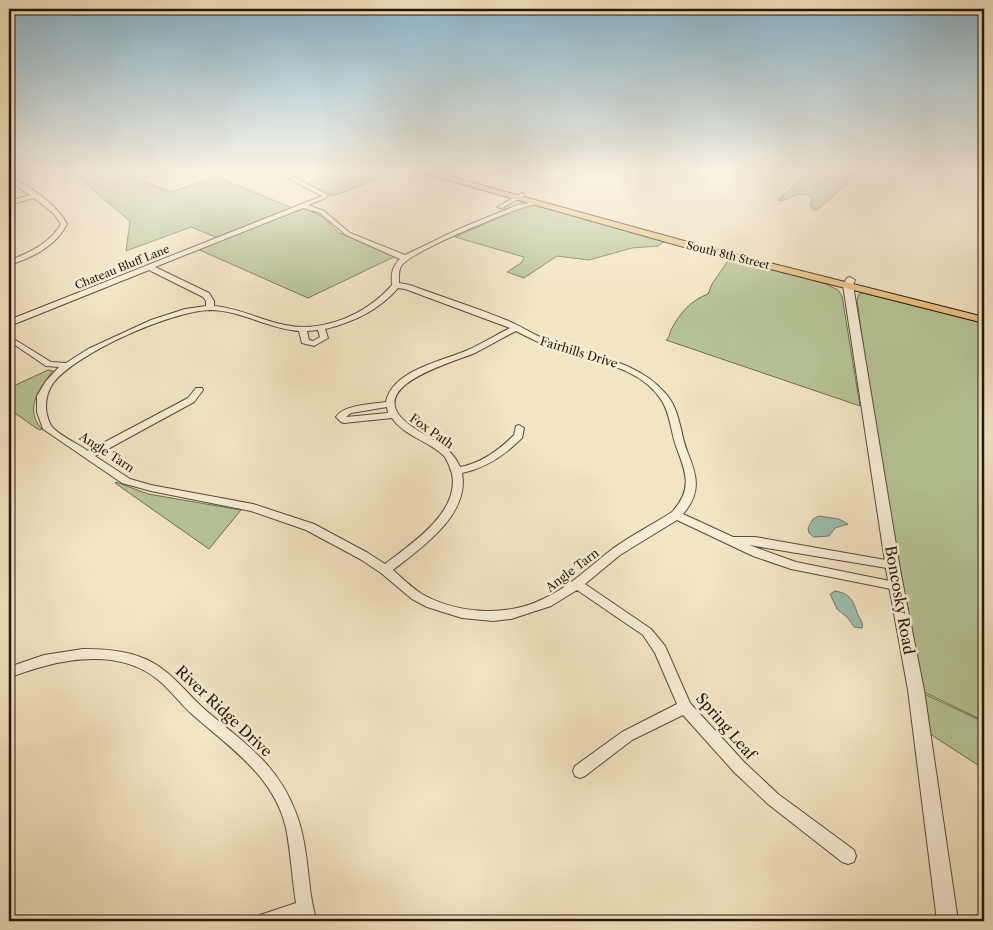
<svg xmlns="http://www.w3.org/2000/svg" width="993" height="930" viewBox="0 0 993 930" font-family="'Libre Caslon Text',serif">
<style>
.green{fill:#b6c697;stroke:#6d6e4e}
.water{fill:#9cbfaf;stroke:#6c7b6b}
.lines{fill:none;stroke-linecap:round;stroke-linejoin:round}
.minor-casing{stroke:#584934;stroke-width:2}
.tertiary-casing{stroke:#584934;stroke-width:2}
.primary-casing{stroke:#241505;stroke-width:2}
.minor{fill:#f7eed7;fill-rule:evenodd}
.tertiary{fill:#f7eed7;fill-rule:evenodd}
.primary{fill:#eac281;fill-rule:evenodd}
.labels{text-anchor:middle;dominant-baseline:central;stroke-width:5;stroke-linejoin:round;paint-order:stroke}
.far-street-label{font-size:11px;fill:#241505;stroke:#f7eed7}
.street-label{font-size:12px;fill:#241505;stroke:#f7eed7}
.near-street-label{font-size:15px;fill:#241505;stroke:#f7eed7}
</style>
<rect width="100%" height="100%" fill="#f3e5c2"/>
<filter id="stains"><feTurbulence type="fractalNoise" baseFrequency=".004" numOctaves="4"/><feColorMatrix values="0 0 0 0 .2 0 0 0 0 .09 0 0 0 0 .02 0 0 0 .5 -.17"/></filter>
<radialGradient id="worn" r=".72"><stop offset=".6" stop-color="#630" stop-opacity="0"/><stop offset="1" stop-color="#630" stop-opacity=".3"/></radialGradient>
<g class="green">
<polygon points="69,170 136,170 132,177 171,192 216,177 293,208 218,238 191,227 126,251 130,221"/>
<polygon points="342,170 401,170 333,196 306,183"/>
<path d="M812,170h51l-46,40 -5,-1 -2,-6 3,-5c-9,-9 -21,-1 -31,3l-4,-1z"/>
<polygon points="528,205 536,205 665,241 658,246 632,248 589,260 557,256 524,278 507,272 521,263 524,257 455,237"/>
<polygon points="305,208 321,216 339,233 398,255 308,298 195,248 286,213 289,214"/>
<path d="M730,258l96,26 12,6 4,6 18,110 -194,-66c4,-3 3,-6 5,-10 8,-16 20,-30 37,-36l4,-10z"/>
<polygon points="863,293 984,323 984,721 922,691 872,410 857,300 859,294"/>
<path d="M48,370l5,1c-13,16 -30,39 -11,58l-3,1 -30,-21v-21z"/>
<polygon points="116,482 148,494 241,510 209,549 115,483"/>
<polygon points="922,693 984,722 984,769 930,734"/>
</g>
<g class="water">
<polygon points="819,516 839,519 848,524 835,528 829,536 814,537 809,533 808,528 813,519"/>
<path d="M835,591c18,3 18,12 24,26 3,5 4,7 3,11l-8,-1 -6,-9 -11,-9 -7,-15z"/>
</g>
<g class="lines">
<defs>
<g id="minor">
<polygon points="9,170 20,170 9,174"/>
<path d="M273,170h8l47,25 -2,3 -18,7 16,6 26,22 55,22 54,-26 58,-24 18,-3v2c-19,4 -123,47 -133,61 -4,5 -3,12 -3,18l11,2c32,12 65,22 96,35 17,7 31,17 48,23 40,14 83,17 112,51 14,16 14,38 21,57 10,24 15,41 -4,63l50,23h22l142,25 2,3 -2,3 -4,1 -144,-24 47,17 104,21 2,3 -2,3 -4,1 -105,-21 -38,-13 -76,-36 -57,35 -35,29 66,45 14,17 25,57 54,59 34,32 76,56 2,6 -2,6 -6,2 -6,-2 -74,-58 -34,-32 -51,-57 -51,25 -47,36 -5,2 -5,-2 -2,-5 2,-5 47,-34 55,-28 -22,-51 -12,-18 -66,-45 -26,16 -40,13 -18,2 -31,-3 -35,-11 -15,-8 -31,-26 -21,-14 -54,-29 -55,-19 -100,-20 -29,-8 -79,-54 -6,-17v-16l9,-15 13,-14 -13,-1 -37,-25v-5l42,26 15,1 22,-14 63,-29 34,-11 21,-3v-5l-3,-4 -54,-27 -137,55h-3v-5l313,-124zM303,208l17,5 26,22 54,24c-8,8 -9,15 -8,26 -25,29 -68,48 -107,40 -25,-5 -46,-17 -71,-19v-5l-5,-8 -54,-26zM398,288l7,1 105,39c-14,7 -27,15 -42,22 -25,11 -76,20 -82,52 -13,2 -44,3 -50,15l5,5 3,1 48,-5c12,18 37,23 52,38 4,5 6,12 8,18 8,38 -41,70 -67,90l-17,-11 -54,-29 -61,-20 -102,-19 -21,-6 -35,-23 99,-54 9,-12 -1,-2h-6l-8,10 -100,53c-10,-7 -27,-15 -35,-23 -4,-4 -7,-15 -7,-21 0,-9 2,-17 8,-25 25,-30 117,-71 156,-72 31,0 58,19 89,21l3,12 12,3 14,-8 -3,-9c29,-7 54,-19 73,-41zM318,330l2,7 -7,4 -4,-1 -2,-9zM516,331c15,8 30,15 46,20 34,11 79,16 100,50 9,15 9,33 15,48 10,26 15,41 -5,63 -20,13 -42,24 -61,38 -22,17 -42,37 -68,49 -36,18 -86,15 -121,-5 -10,-6 -20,-16 -29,-24 28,-22 77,-55 69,-97 24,-5 43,-18 60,-35l2,-10 -5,-3 -3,1 -2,9c-15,15 -33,28 -54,32 -9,-22 -31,-28 -49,-41 -54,-38 40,-63 64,-73 14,-7 27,-15 41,-22zM387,407l1,6 -42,4 5,-4z"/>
<path d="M9,177c20,8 48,28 58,47 -11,22 -35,34 -58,41v-4c20,-9 41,-17 52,-37l-8,-11 -19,-15 -25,7v-4l21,-6 -21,-14z"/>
<polygon points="522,193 524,194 524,196 502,208 497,207"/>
<path d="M83,649c20,0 41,1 60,9 25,10 39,30 58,48 39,35 75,54 95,107 9,23 11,50 14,75 1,11 4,22 6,33h-16l-1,-2 -7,2h-34l2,-6 36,-12c-4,-24 -5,-50 -10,-75 -12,-51 -54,-79 -92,-112 -13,-11 -23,-26 -37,-37 -31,-25 -75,-23 -112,-13 -13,3 -24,8 -36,11v-10l35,-12z"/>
</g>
<polygon id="tertiary" points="850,277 855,280 853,285 901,575 924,690 958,921 937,921 908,690 887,575 843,285 847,278"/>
<polygon id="primary" points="412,170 426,170 699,245 984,317 984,323 691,249"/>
</defs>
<use href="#minor" class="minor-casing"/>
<use href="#tertiary" class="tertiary-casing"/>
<use href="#primary" class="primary-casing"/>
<use href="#minor" class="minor"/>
<use href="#tertiary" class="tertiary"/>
<use href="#primary" class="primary"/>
</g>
<linearGradient id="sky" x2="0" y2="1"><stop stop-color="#89b8d1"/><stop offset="0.57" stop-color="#faf3e4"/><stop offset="1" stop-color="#faf3e4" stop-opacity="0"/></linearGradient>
<rect width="993" height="300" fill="url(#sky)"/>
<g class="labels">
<g class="far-street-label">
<text transform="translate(728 255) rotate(14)">South 8th Street</text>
<text transform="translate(122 267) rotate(-22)">Chateau Bluff Lane</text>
</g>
<g class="street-label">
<text transform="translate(579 352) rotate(17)">Fairhills Drive</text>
<text transform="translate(432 431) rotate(35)">Fox Path</text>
<text transform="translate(107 452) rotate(33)">Angle Tarn</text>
<text transform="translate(572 570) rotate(-37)">Angle Tarn</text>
</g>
<g class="near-street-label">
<text transform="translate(900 600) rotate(80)">Boncosky Road</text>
<text transform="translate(224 711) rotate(43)">River Ridge Drive</text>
<text transform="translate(726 726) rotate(49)">Spring Leaf</text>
</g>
</g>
<rect width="993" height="930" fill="none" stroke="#f3e5c2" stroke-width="30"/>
<rect x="10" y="10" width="973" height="910" fill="none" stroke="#241505" stroke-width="2.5"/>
<rect x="15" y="15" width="963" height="900" fill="none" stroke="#241505"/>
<rect width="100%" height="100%" filter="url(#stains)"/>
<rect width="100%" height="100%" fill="url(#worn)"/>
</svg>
